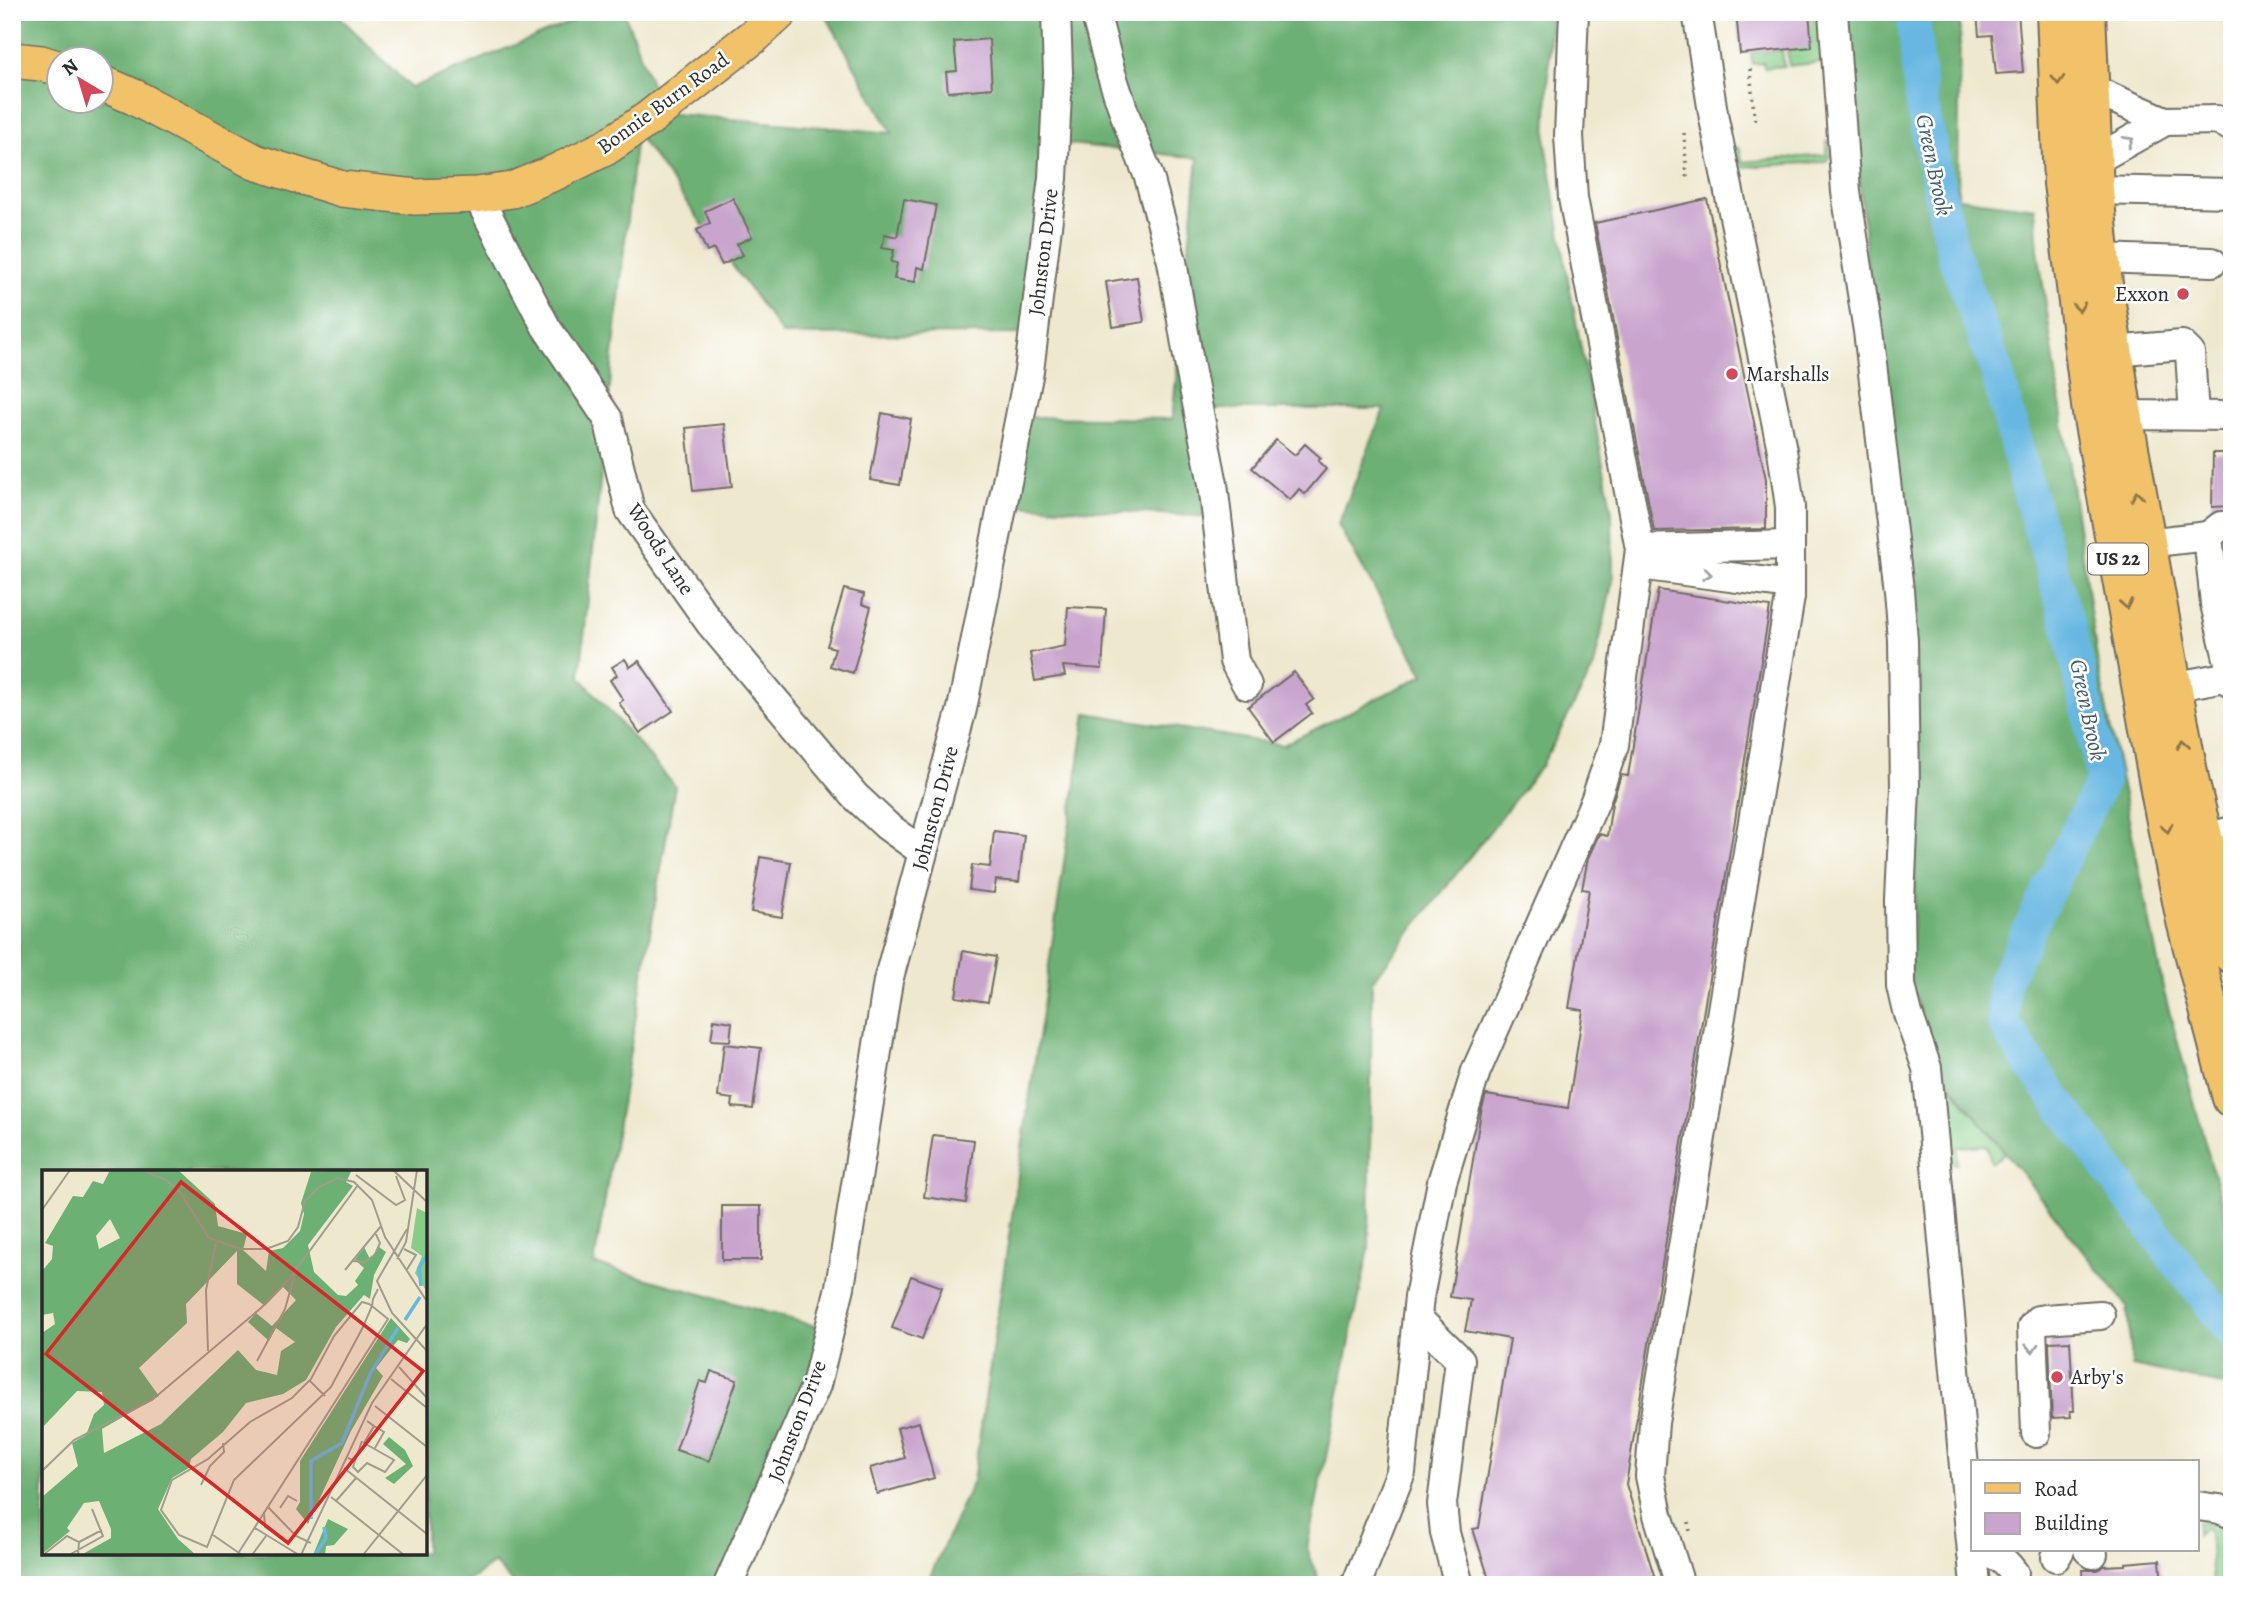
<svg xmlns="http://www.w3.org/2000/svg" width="2244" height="1597" viewBox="0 0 2244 1597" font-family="Alegreya,serif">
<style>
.green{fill:#87cd88;stroke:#597c5a;stroke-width:2}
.forest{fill:#6db074;stroke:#4c6e50;stroke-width:2;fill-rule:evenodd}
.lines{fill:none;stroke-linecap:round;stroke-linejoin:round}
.river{stroke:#68b7e2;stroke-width:33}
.building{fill:#c9a5cd}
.minor-casing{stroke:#6f6d64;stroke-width:32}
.major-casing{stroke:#6f6d64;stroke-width:38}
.highway-casing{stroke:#6f6d64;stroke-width:42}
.path{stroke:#6f6d64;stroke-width:3.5;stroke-dasharray:2 5;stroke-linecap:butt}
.minor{stroke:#fff;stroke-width:28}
.major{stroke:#f2c26a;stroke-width:35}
.highway{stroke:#f2c26a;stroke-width:38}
.oneway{stroke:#8e764a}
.oneway2{stroke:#a0a0a0}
.poi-dot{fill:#d1495b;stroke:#fff;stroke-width:2.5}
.labels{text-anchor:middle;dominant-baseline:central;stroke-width:5;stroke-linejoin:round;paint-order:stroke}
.shield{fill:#fff;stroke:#6b6b6b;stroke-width:2}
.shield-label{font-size:19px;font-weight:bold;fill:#2b2b2b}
.street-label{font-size:21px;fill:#2b2b2b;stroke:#fff}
.poi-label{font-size:21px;fill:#2b2b2b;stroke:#fff;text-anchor:start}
.water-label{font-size:23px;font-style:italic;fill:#405c6b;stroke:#fff}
.inset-river{fill:none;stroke:#68b7e2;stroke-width:3.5}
.inset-road{fill:none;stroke:#a09c8d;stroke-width:2}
.view{fill:#d62828;fill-opacity:0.15;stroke:#d62828;stroke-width:3.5}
.inset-edge{fill:none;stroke:#2b2b2b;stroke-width:3.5}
</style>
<rect width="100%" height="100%" fill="#fff"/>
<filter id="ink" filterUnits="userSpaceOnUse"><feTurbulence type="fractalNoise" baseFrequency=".0143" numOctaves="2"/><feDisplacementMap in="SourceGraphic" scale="14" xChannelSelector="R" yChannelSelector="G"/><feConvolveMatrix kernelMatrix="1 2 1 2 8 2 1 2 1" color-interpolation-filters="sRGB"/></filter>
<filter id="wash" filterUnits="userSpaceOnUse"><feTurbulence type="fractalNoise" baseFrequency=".00686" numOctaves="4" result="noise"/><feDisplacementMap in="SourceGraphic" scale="28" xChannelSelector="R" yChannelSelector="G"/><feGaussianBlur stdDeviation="1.57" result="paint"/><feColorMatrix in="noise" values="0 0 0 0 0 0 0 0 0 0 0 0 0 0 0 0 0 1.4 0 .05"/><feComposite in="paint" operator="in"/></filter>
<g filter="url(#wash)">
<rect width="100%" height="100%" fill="#eee8ce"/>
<g class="green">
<polygon points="1809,12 1822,12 1823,62 1789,66 1787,49"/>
<polygon points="1782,50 1784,66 1764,68 1764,63 1752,64 1751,53"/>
<polygon points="1829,140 1831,154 1827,160 1822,162 1740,167 1738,166 1733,149 1738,147 1740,149 1742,162 1826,155 1826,142"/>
<polygon points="1940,1073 2005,1152 1994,1162 1991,1162 1987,1145 1957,1147 1957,1164 1952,1163 1946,1092"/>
<polygon points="2197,1522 2232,1526 2232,1585 2213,1585 2209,1533 2205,1528 2197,1535"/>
</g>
<g class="forest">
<path d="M12,12h323l76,76 184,-76h29l38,101 230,20 -68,-121h727l-5,131 22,136 44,233 1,67 -19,88 -52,98 -170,216 -3,268 -62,299 14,37h-395l47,-104 113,-768 197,32 141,-70 -86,-150 46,-116h-180l21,109 -211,-13 14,-88 144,2 26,-261 -138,-15 -19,191 -258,1 -147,-202 -56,544 95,109 -81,478 243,68 -103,253h-219l-21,-22 -31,22h-451zM60,60h42v42h-42zM44,1172h381v381h-381z"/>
<polygon points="1845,12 1960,12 1958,198 2035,208 2038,250 2099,672 2164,992 2232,1241 2232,1387 2132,1366 2127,1306 1941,1072 1909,980 1915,896 1916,812"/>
</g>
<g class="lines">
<polyline class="river" points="1913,12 1921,100 1953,254 1996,369 2027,486 2070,630 2103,779 2003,983 2004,1024 2033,1068 2173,1257 2232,1332"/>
</g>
<g id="blocks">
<g class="building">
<polygon points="1736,12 1809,12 1812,47 1740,54"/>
<polygon points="1977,12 2018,12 2023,72 1996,74 1992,35 1979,36"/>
<polygon points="989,39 992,88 948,92 946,72 957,71 954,42"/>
<polygon points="733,198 752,237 737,244 743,255 722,265 714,249 707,252 697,230 710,223 705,211"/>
<polygon points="904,199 936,205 924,269 917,267 915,282 894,279 897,263 891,262 894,250 882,248 885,234 897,237"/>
<polygon points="1707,199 1766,479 1766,529 1654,531 1595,223"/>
<polygon points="1137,277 1144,322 1113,327 1106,282"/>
<polygon points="882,413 911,419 900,485 870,480"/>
<polygon points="724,424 732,487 693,491 686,428"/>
<polygon points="1276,440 1295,455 1305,444 1321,458 1318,461 1326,469 1305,494 1299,489 1290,500 1252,468"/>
<polygon points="2213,453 2232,453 2232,506 2212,507"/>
<polygon points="844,589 864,594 862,604 871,607 853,673 830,666 835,648 827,646"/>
<polygon points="1658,590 1770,607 1626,1484 1657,1585 1491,1585 1473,1529 1479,1528 1510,1339 1465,1331 1471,1300 1450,1297 1481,1112 1486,1095 1568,1108 1583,1010 1569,1008 1589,890 1582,889 1588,858 1599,834 1607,836 1612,803 1621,775 1628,776"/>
<polygon points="1068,607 1106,609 1102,669 1063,666 1065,676 1035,681 1030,653 1065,646"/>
<polygon points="625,659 630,667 639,661 673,711 640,733 619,703 623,700 610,680 617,675 612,667"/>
<polygon points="1294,672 1314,699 1306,705 1312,713 1274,742 1248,707"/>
<polygon points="994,831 1024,835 1019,882 996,880 994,893 969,890 972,865 990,867"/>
<polygon points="760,857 791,862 782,917 751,912"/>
<polygon points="963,951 996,957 988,1002 956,997"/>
<polygon points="714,1019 732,1022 730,1041 711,1040"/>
<polygon points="724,1044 761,1048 753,1109 732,1107 733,1099 718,1097"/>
<polygon points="933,1135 974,1140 966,1203 924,1197"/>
<rect x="722" y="1206" width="39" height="54"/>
<polygon points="911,1276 942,1287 922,1339 892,1328"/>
<polygon points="2070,1341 2074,1411 2070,1411 2071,1417 2052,1418 2049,1342"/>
<polygon points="711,1371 737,1380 709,1461 676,1450 700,1381 707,1383"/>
<polygon points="919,1422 934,1478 877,1494 870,1468 905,1458 897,1428"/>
<polygon points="2160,1560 2162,1585 2083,1585 2082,1570 2098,1570 2103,1566 2125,1565 2125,1563"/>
</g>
</g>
</g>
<g filter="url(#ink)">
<use href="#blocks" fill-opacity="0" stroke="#6f6d64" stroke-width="2"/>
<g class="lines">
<defs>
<g id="minor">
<polyline points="1095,12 1111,73 1128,124 1149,177 1172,261 1190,368 1213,484 1234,661 1247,685"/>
<polyline points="1833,12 1846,192 1868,331 1899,590 1903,641 1905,788 1900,900 1901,985 1907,1011 1927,1068 1975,1585"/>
<polyline points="2089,88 2165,121 2217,120 2232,127"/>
<polyline points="2092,162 2165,121"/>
<polyline points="2094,190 2232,193"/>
<polyline points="477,195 546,327 608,419 630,510 710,623 855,796 887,826 923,852"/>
<polyline points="2100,258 2212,262"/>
<polyline points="2113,351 2182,345 2190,353 2194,415"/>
<polyline points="2123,415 2232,416"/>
<polyline points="2208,536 2221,526 2232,527"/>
<polyline points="2146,543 2208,536 2215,604 2232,675"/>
<polyline points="1640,549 1789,545"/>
<polyline points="1639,565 1790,585"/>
<polyline points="2172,687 2230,676 2232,683"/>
<polyline points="2204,838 2232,831"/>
<polyline points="1417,1318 1460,1360 1442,1504 1445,1533 1459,1585"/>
<polyline points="2036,1433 2032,1327 2038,1320 2045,1319 2100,1315"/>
<polyline points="2197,1506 2219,1509 2232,1514"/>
<polyline points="2088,1550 2093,1554"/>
<path d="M1972,1554c23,0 28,0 42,19"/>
<polyline points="2056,1557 2060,1550"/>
<polyline points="728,1585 816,1385 840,1287 888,981 962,709 1029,371 1053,178 1058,73 1056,12"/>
<polyline points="1356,1585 1401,1472 1419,1297 1442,1182 1476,1071 1595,801 1614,745 1640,549 1573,198 1569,136 1574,12"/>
<polyline points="1680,1585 1658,1515 1650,1476 1654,1423 1790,597 1790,507 1782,450 1714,119 1697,12"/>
</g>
<g id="major">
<polyline points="12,60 41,63 60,69"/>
<polyline points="102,83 134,97 255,162 342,189 416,197 477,195 512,190 556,172 605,148 648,119 755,35 780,12"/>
</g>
<g id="highway">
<polyline points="2056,12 2063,183 2092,413 2162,801 2186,921 2232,1098"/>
<polyline points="2086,12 2094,190 2103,284 2123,415 2190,784 2232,954"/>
</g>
</defs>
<use href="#minor" class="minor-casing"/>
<use href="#major" class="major-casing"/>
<use href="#highway" class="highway-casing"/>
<g class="path">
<polyline points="1750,69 1755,124"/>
<polyline points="1684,133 1687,178"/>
<polyline points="1689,1522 1690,1533"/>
</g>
<use href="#minor" class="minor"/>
<use href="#major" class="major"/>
<use href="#highway" class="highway"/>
</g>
<defs><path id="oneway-chevron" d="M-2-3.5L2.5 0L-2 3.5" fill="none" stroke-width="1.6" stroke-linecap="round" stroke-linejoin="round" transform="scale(1.75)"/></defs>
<g class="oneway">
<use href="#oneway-chevron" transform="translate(2058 80) rotate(88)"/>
<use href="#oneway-chevron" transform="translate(2079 307) rotate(83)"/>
<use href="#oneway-chevron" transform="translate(2137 496) rotate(-100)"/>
<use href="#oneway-chevron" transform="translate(2126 604) rotate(80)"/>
<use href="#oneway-chevron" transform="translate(2183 744) rotate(-100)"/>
<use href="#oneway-chevron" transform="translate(2167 828) rotate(79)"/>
</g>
<g class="oneway2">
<use href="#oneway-chevron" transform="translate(2129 141) rotate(-30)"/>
<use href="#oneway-chevron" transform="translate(1707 574) rotate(8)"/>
<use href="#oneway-chevron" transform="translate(2032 1348) rotate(87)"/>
</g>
</g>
<g class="poi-dot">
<circle cx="2183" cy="294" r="7"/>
<circle cx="1732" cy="374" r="7"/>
<circle cx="2057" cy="1377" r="7"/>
</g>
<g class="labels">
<rect class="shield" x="2088" y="543.5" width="60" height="31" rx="5"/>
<g class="shield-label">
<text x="2118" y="559">US 22</text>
</g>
<g class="street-label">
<text transform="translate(663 103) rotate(-36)">Bonnie Burn Road</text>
<text transform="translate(1043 252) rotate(-83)">Johnston Drive</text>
<text transform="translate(661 549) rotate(57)">Woods Lane</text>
<text transform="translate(935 808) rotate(-75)">Johnston Drive</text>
<text transform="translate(797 1421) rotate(-69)">Johnston Drive</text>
</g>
<g class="poi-label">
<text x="2169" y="294" text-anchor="end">Exxon</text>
<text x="1746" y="374">Marshalls</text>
<text x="2071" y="1377">Arby's</text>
</g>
<g class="water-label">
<text transform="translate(1934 165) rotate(78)">Green Brook</text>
<text transform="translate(2088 710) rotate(78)">Green Brook</text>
</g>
</g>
<g transform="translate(42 1170)">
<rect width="385" height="385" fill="#eee8ce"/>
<path d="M375,38l10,5v79l-12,-19 7,-17 -11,-8z" fill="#87cd88"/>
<path d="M68,0h68l37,34 3,22 29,8 -4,16 23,21 3,-20 14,-3 17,-17 4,-17 -3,-11 10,-31 41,-2 -6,12 7,4 -45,59 6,27 24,23 8,1 12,-11 -3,-4 9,-13 -9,-8 9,-13 6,12 9,-12 7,5 -12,23 -4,24 -6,-4 -28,32 -30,53 -23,14 -37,9 -23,29 -32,27 -2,9 -17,10 -14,31 20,30 18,16h-115l30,-17v-9l-12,-28 -15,2 -17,25 3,3 -28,23v-57l36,-31 -6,-23 14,-8 8,-21 10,-9 -2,-13 -25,-1 -35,37v-95l13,-9 -2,-11 -11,2v-44l10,-12 1,-13 -8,-3 28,-47 10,1 10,-16 10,3zM68,49l10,19 -21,11 -3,-13zM195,81v33l28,22 18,-19 13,13 -24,26 -16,-13 -8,9 21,19 7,-13 19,14 -14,9 -4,24 -21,-5 -18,-20 -77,74 -57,29 -2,-24 57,-33 -20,-28 48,-45 -1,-19zM349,148l19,21 -3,4 -9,-3 -22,28 7,8 -32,55 -43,93 -12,-15 4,-7v-41zM347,267l16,13 8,16 -19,18 -9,-6 21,-14 -23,-20zM286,349l20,10 -14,16 -8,1 -1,9h-12z" fill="#6db074" fill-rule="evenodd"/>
<path class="inset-river" d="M379,116l-2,-18 8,-13M363,150l15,-23M269,349v-58l31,-18 28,-69 28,-46M273,385l11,-17 -2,-11"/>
<path class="inset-road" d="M100,0l24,10 14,12 29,46 32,11h25l22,-8 10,-14 7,-26 14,-14 19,-9 16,4 18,18 13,37 41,63M351,0l34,32M314,5l40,30 9,-5 -9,-24M0,40l28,-40M365,59l-30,52 15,32 35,38M333,62l5,11 -4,9M362,79l12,6 -10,16M355,89l9,-17 11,-72M310,91l13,1 8,-6M303,100l36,-44M166,181l-2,-61 10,-47M215,191l28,-52 12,-43M357,197l28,31M349,209l36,29M268,211l15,15M333,236l52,41M332,256l10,6 -9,16M306,288l7,3 7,-20M313,291l-2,6 5,5 9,-9 18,9 9,-12 -30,-17 10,-17 -7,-5M302,298l83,66M0,301l32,-31 78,-40 109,-92 28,-29 69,-94M159,315l9,-19 14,-14 -1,-9M289,327l73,58M294,331l20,-23M226,337l28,29 15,7M238,338l8,-12 9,5M222,343l1,14 17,12M213,358l44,27M171,365l29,20M37,372l23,-12M197,382l149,-233 -16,-13 -3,-2 -7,-2 -28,34 -23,43 -19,19 -42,24 -42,37 -36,21 -11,30 18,25 28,12 27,-67 97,-93 32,-60 9,-21 1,-7 5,-10M1,385l24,-19 12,6 -1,13M27,385l34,-19 -11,-27M210,385l14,-19M259,385l71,-152 55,-79M321,385l64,-80"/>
<path class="view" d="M139,12l242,189 -135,172 -242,-189z"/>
<rect width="385" height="385" class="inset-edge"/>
</g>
<rect width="2244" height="1597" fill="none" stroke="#fff" stroke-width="42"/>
<rect x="1971" y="1460" width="228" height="91" fill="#ffffff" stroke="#aaaaaa" stroke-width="2"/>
<rect x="1985" y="1483" width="35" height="10" fill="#f2c26a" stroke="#aaaaaa" stroke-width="2"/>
<text x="2034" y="1496" font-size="21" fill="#2b2b2b">Road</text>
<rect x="1985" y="1513" width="35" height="21" fill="#c9a5cd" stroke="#aaaaaa" stroke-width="2"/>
<text x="2034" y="1530" font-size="21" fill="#2b2b2b">Building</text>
<g transform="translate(80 80) rotate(322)"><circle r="33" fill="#ffffff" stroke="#aaaaaa" stroke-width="2"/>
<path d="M0-5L12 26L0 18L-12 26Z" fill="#d1495b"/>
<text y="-10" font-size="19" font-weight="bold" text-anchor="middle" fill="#2b2b2b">N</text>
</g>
</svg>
